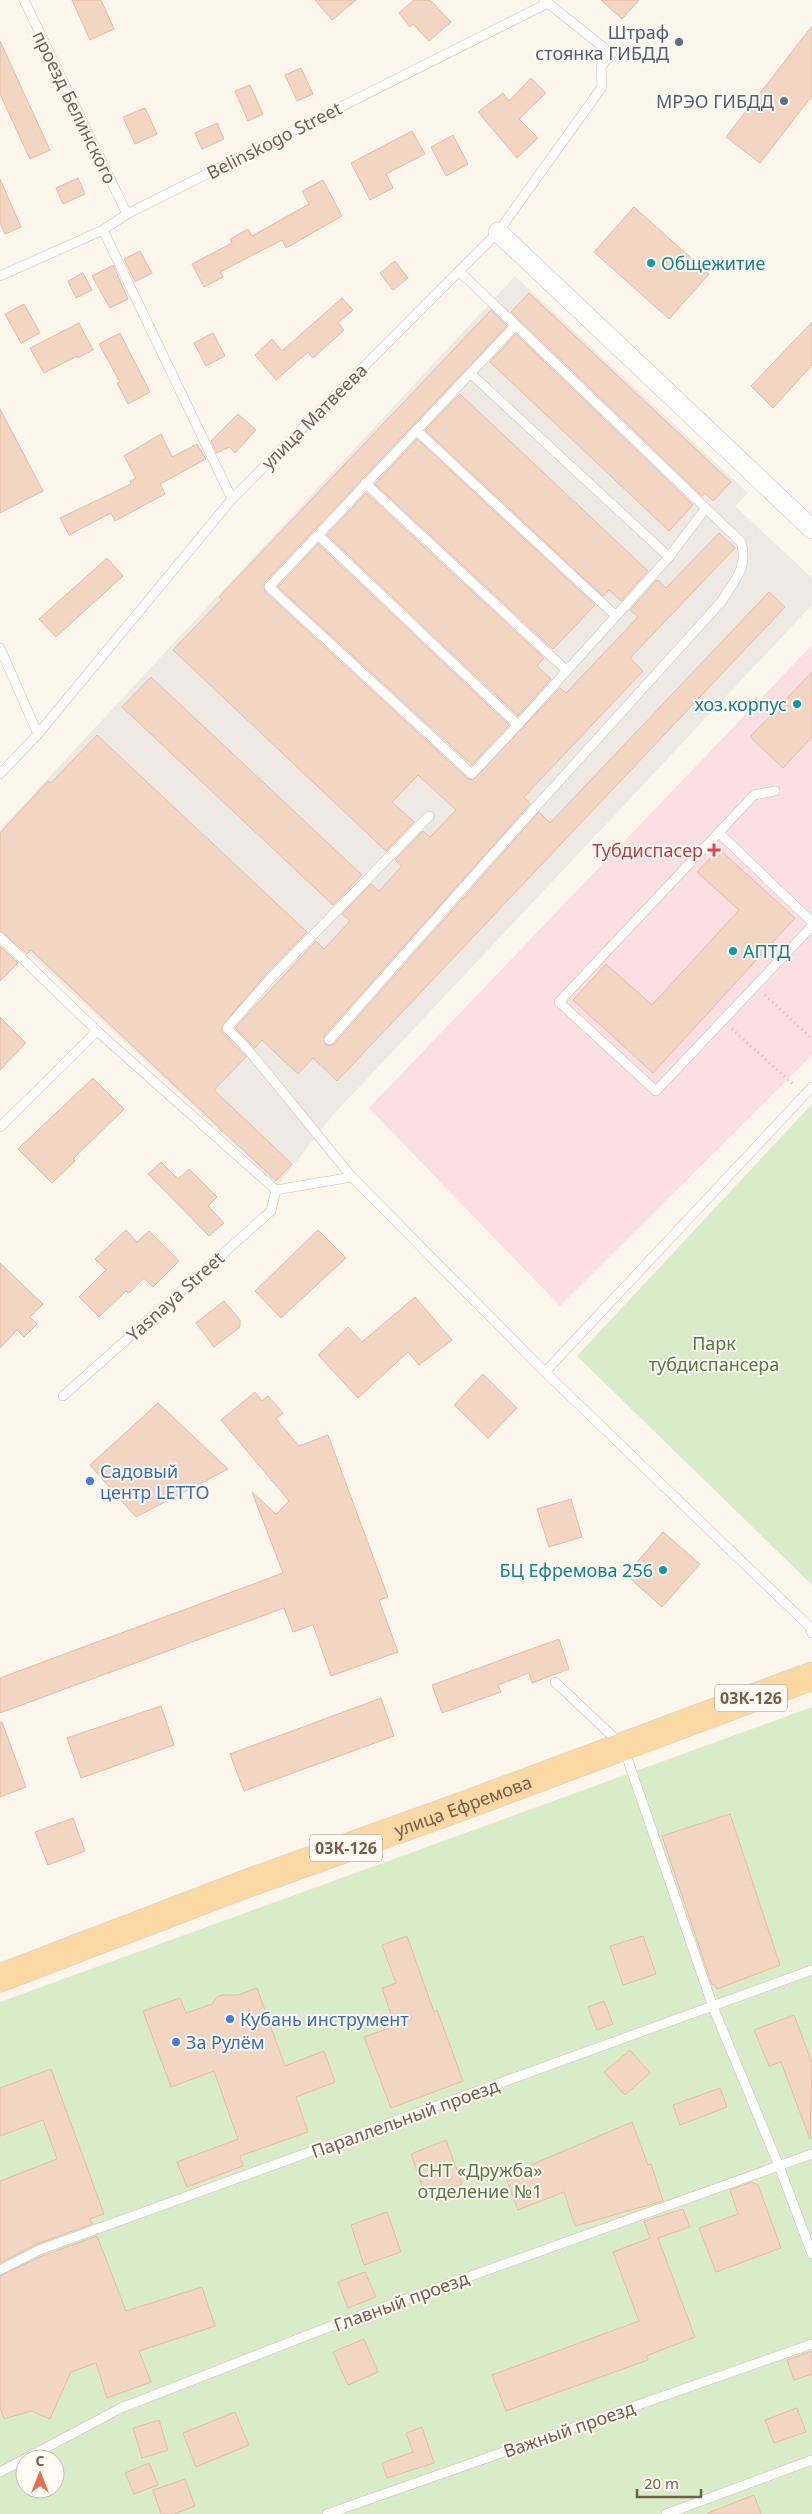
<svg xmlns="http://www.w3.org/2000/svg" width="812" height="2514" viewBox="0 0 812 2514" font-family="'Noto Sans',sans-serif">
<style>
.industrial{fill:#efe9e4}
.medical{fill:#fbdfe3}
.green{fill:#d8ecc9;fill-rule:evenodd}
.building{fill:#f3d5c3;stroke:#e6bba3}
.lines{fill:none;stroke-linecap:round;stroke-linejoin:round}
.lane-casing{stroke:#d1beb0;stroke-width:10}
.street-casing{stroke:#d1beb0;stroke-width:20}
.primary-casing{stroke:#dad1cd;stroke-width:29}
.path{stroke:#d9b8a5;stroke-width:3;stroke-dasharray:1 4;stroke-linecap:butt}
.lane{stroke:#fff;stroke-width:9}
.street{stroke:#fff;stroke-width:19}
.primary{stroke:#fbd9a5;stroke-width:28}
.service-dot{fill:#5c6f8a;stroke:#fffaf3;stroke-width:2}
.culture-dot{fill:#0f9aa8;stroke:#fffaf3;stroke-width:2}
.health-dot{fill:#e0444e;stroke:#fffaf3;stroke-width:2}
.shop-dot{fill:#3f7fe0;stroke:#fffaf3;stroke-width:2}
.labels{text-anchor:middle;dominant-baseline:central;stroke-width:4;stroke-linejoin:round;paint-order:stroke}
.shield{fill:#fffaf3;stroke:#a28b7f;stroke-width:1}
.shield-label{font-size:16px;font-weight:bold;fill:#7a5c4d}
.service-label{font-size:18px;fill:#4e5e75;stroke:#fffaf3;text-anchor:end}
.street-label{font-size:18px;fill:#7a5c4d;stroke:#fffaf3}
.culture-label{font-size:18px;fill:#0d838f;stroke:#fffaf3;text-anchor:start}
.health-label{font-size:18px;fill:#be3a42;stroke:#fffaf3;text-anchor:end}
.park-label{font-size:18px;fill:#537a41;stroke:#fffaf3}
.shop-label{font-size:18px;fill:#366cbe;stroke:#fffaf3;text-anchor:start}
</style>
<rect width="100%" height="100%" fill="#fdf6ec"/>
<polygon class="industrial" points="515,276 748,493 735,506 812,578 812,605 333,1115 278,1185 0,926 0,830"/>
<polygon class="medical" points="812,645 812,1055 560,1306 369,1108"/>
<g class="green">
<polygon points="812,1104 812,1585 577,1356"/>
<path d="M812,1707v807h-812v-512zM25,2459h30v30h-30z"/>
</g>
<g class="building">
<polygon points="72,0 101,0 114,29 90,40"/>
<polygon points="315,0 356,0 332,20"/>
<polygon points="414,0 430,0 451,22 429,41 413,24 410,27 399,13"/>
<polygon points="601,0 639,0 622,19"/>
<polygon points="812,26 812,96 760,163 726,137"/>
<polygon points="0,41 50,150 30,159 0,94"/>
<polygon points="301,68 313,94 297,101 285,75"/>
<polygon points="531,78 546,93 519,119 538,138 517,158 478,112 503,93 509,101"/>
<polygon points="250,85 263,114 248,121 235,91"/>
<polygon points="145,108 157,134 135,144 123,117"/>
<polygon points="217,123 224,139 202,149 195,133"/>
<polygon points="412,131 425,154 386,174 393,188 370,200 351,163"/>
<polygon points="453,135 468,164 446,176 431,147"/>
<polygon points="78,178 85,194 63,204 56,188"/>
<polygon points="0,179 21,227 5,234 0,223"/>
<polygon points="323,180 342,216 286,248 282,240 220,272 223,277 204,287 192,264 232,243 230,239 248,229 252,236 309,204 302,191"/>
<polygon points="634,207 709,274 669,319 594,252"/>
<polygon points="140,251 152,273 135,282 124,259"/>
<polygon points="395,261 408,278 393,290 380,273"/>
<polygon points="113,265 128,299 110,308 92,276"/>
<polygon points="83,273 92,290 76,298 68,281"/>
<polygon points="529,293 731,482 713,501 705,493 702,496 511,312"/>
<polygon points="342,298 353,310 338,323 344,330 313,358 308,352 276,380 255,355 272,339 282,351"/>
<polygon points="24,304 40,333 21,343 5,314"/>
<polygon points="491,310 507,326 264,583 265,592 468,779 473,780 560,688 566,693 638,617 630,610 657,580 666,588 719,533 735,548 630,658 643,671 524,797 530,804 324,1036 325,1044 328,1046 334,1044 539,812 550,823 769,592 785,607 337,1081 313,1058 298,1074 262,1040 255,1048 235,1028 316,941 324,949 350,921 342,914 371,884 379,891 402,866 395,860 423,831 430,837 456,810 418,775 392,802 414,822 386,851 173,650 222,599 219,597"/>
<polygon points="812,322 812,365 773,408 751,386"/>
<polygon points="79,323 93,350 78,358 77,356 44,373 30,348"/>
<polygon points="120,333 150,392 128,404 117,383 120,382 99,344"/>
<polygon points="213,333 225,356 206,366 194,343"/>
<polygon points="516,334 693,505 669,531 490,362"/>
<polygon points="460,394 648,571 621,601 609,590 603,596 425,430"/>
<polygon points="0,409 43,491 0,513"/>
<polygon points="238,414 256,430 235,453 229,447 217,453 211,441"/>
<polygon points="161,434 172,457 197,444 206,459 160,484 165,494 115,521 111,513 69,535 60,518 131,484 130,481 136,478 124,456"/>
<polygon points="417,439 595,605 553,649 375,484"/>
<polygon points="366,493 544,658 537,666 551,679 518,716 327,535"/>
<polygon points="318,544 509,725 472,765 278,587"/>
<polygon points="107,558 123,576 56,637 39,619"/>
<polygon points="812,672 812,737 783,768 750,737"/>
<polygon points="151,677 362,875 333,905 122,707"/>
<polygon points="97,735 307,932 267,973 221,1027 222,1032 246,1057 214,1090 292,1164 276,1181 31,950 27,954 0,931 0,833 48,781 51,783"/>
<polygon points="719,849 795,918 653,1073 573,1000 606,964 652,1005 739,910 697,872"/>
<polygon points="0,946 18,963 0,981"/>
<polygon points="0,1017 26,1043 0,1070"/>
<polygon points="93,1078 124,1109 73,1159 75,1161 52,1183 18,1149"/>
<polygon points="161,1162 178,1179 189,1169 217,1197 208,1206 224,1223 209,1236 148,1174"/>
<polygon points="126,1230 137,1242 149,1231 179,1261 153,1287 144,1278 129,1293 126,1291 99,1317 79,1297 106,1270 95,1259"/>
<polygon points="318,1230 346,1258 281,1318 255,1291"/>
<polygon points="0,1263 43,1304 30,1317 37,1324 24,1337 17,1330 0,1348"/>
<polygon points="415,1297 452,1340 419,1365 408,1352 358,1398 318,1355 348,1327 362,1342"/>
<polygon points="224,1301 240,1320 240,1327 214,1347 196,1323"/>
<polygon points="483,1374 517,1408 488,1438 454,1405"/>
<polygon points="255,1392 262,1401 268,1396 283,1413 276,1419 299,1446 328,1435 388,1597 379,1600 398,1652 331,1676 313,1625 293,1632 284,1608 0,1713 0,1678 283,1573 252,1492 276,1514 289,1501 221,1420"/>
<polygon points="158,1403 228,1469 136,1517 90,1465"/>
<polygon points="571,1499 582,1537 549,1547 537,1509"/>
<polygon points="663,1532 700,1564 662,1607 626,1575"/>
<polygon points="559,1639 569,1669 532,1683 529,1673 498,1685 501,1692 442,1713 432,1685"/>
<polygon points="381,1698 394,1736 244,1791 230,1754"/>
<polygon points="161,1706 174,1745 81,1778 67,1738"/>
<polygon points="2,1722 26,1787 0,1797 0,1723"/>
<polygon points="730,1814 780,1965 717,1989 714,1984 712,1985 662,1836"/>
<polygon points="73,1818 85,1851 48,1865 35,1832"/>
<polygon points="407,1936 434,2012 437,2010 463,2081 391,2108 364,2037 395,2026 382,1988 396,1983 382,1945"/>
<polygon points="643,1936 656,1974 623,1985 610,1946"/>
<polygon points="257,1988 285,2066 324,2051 335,2082 296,2097 308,2132 240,2156 243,2166 187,2187 177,2162 238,2139 214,2071 171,2087 143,2011 180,1998 186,2013 212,2004 216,1998 221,1995 238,1995"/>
<polygon points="604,2001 613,2024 597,2030 588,2007"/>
<polygon points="794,2015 812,2063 810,2139 781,2062 769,2066 754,2030"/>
<polygon points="630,2050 650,2073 625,2095 604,2072"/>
<polygon points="51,2069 104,2214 90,2219 92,2224 37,2244 0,2263 0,2181 57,2159 43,2120 0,2136 0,2088"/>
<polygon points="720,2088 727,2107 680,2125 673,2105"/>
<polygon points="632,2122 648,2165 651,2164 663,2201 575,2226 564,2192 518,2210 505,2176"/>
<polygon points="446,2140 462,2184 426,2197 411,2154"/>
<polygon points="752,2182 758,2185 781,2248 716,2272 699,2228 738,2214 730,2190"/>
<polygon points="683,2209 690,2227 658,2238 695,2337 646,2356 648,2360 506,2411 492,2375 639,2321 613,2252 650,2238 644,2221"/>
<polygon points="387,2212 401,2252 364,2265 351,2225"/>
<polygon points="97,2236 126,2311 202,2287 215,2326 139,2351 151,2382 107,2398 96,2363 71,2372 50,2419 31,2411 4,2419 0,2407 0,2276 42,2256"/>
<polygon points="365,2272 376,2297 348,2308 338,2282"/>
<polygon points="364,2339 378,2372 348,2385 333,2352"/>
<polygon points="812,2351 812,2374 794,2380 787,2360"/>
<polygon points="797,2408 806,2432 774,2443 765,2420"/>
<polygon points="235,2412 249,2445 196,2467 183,2433"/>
<polygon points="159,2420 168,2450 142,2458 133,2428"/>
<polygon points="422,2427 434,2463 387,2478 382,2463 413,2452 406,2433"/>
<polygon points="149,2463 158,2485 134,2494 125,2473"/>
<polygon points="185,2479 195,2506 174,2514 161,2514 153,2490"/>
<polygon points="754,2495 761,2514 708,2514 708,2513"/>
</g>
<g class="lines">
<defs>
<g id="lane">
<polyline points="24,0 127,214"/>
<polyline points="103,230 232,499"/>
<polyline points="0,276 103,230 127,214 548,3"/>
<polyline points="515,326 269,587 472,774 518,725 669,557 705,509"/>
<polyline points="470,373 669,557"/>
<polyline points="416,430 616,616"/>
<polyline points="365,483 566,670"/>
<polyline points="318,535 518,725"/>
<polyline points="0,648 38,734"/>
<polyline points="0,774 38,734 232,499 498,232 602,87 601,66 612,54 544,0"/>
<polyline points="775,791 754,795 559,1002 656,1091 812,926"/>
<polyline points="719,833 812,922"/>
<polyline points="0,937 97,1031 276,1190 352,1177 545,1372 809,1626 812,1633"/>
<path d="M329,1040l158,-179 234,-259c13,-21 28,-35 20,-60l-282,-271"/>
<polyline points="0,1127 97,1031"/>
<polyline points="352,1177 250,1052 227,1028 272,977 429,816"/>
<polyline points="545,1372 812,1087"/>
<polyline points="63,1396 271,1211 276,1190"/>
<polyline points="555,1682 623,1746 713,2007 779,2166 812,2254"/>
<polyline points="0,2270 39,2250 812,1970"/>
<polyline points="0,2472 121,2408 334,2325 812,2154"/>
<polyline points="327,2514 812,2344"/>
<polyline points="666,2514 812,2460"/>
</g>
<polyline id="street" points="498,232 812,529"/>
<g id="primary">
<path id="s1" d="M0,1978l240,-92 212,-76 360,-134"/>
</g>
</defs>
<use href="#lane" class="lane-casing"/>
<use href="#street" class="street-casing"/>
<use href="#primary" class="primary-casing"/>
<g class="path">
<polyline points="765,995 812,1039"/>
<polyline points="732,1029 794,1085"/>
</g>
<use href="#lane" class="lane"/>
<use href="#street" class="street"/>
<use href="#primary" class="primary"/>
</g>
<g class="service-dot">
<circle cx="679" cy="42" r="5"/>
<circle cx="784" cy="101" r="5"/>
</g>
<g class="culture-dot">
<circle cx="651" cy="263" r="5"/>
<circle cx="797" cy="704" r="5"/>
<circle cx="733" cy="951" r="5"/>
<circle cx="663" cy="1570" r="5"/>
</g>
<path class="health-dot" d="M711.5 842.5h5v5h5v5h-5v5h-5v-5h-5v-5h5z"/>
<g class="shop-dot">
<circle cx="90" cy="1481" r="5"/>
<circle cx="230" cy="2019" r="5"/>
<circle cx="176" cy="2042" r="5"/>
</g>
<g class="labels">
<g class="shield">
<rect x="715" y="1684.5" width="72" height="27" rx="4"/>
<rect x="310" y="1834.5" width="72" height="27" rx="4"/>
</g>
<g class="shield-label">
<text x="751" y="1698">03К-126</text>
<text x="346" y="1848">03К-126</text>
</g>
<g class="service-label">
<text x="669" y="32">Штраф<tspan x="669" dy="21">стоянка ГИБДД</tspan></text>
<text x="774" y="101">МРЭО ГИБДД</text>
</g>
<g class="street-label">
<text transform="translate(75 107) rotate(64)">проезд Белинского</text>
<text transform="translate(274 140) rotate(-27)">Belinskogo Street</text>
<text transform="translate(314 416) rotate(-45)">улица Матвеева</text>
<text transform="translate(175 1296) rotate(-42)">Yasnaya Street</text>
<text stroke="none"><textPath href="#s1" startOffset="494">улица Ефремова</textPath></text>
<text transform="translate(405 2118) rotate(-20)">Параллельный проезд</text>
<text transform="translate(401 2301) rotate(-20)">Главный проезд</text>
<text transform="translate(569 2429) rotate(-19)">Важный проезд</text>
</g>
<g class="culture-label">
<text x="661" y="263">Общежитие</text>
<text x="787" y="704" text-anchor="end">хоз.корпус</text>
<text x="743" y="951">АПТД</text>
<text x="653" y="1570" text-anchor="end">БЦ Ефремова 256</text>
</g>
<g class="health-label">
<text x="703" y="850">Тубдиспасер</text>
</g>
<g class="park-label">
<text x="714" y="1343">Парк<tspan x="714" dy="21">тубдиспансера</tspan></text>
<text x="480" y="2170">СНТ «Дружба»<tspan x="480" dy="21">отделение №1</tspan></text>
</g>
<g class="shop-label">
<text x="100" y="1471">Садовый<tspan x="100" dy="21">центр LETTO</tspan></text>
<text x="240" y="2019">Кубань инструмент</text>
<text x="186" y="2042">За Рулём</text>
</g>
</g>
<g transform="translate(40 2474)"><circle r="24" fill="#fffaf3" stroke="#cabbb1"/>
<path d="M0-4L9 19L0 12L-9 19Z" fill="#e76f51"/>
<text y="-8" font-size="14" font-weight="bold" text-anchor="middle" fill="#7a5c4d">С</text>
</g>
<path d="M637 2489v8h64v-8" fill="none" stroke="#7a5c4d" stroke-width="2.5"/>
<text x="644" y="2489" font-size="15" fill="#7a5c4d" stroke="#fffaf3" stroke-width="4" paint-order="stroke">20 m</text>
</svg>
